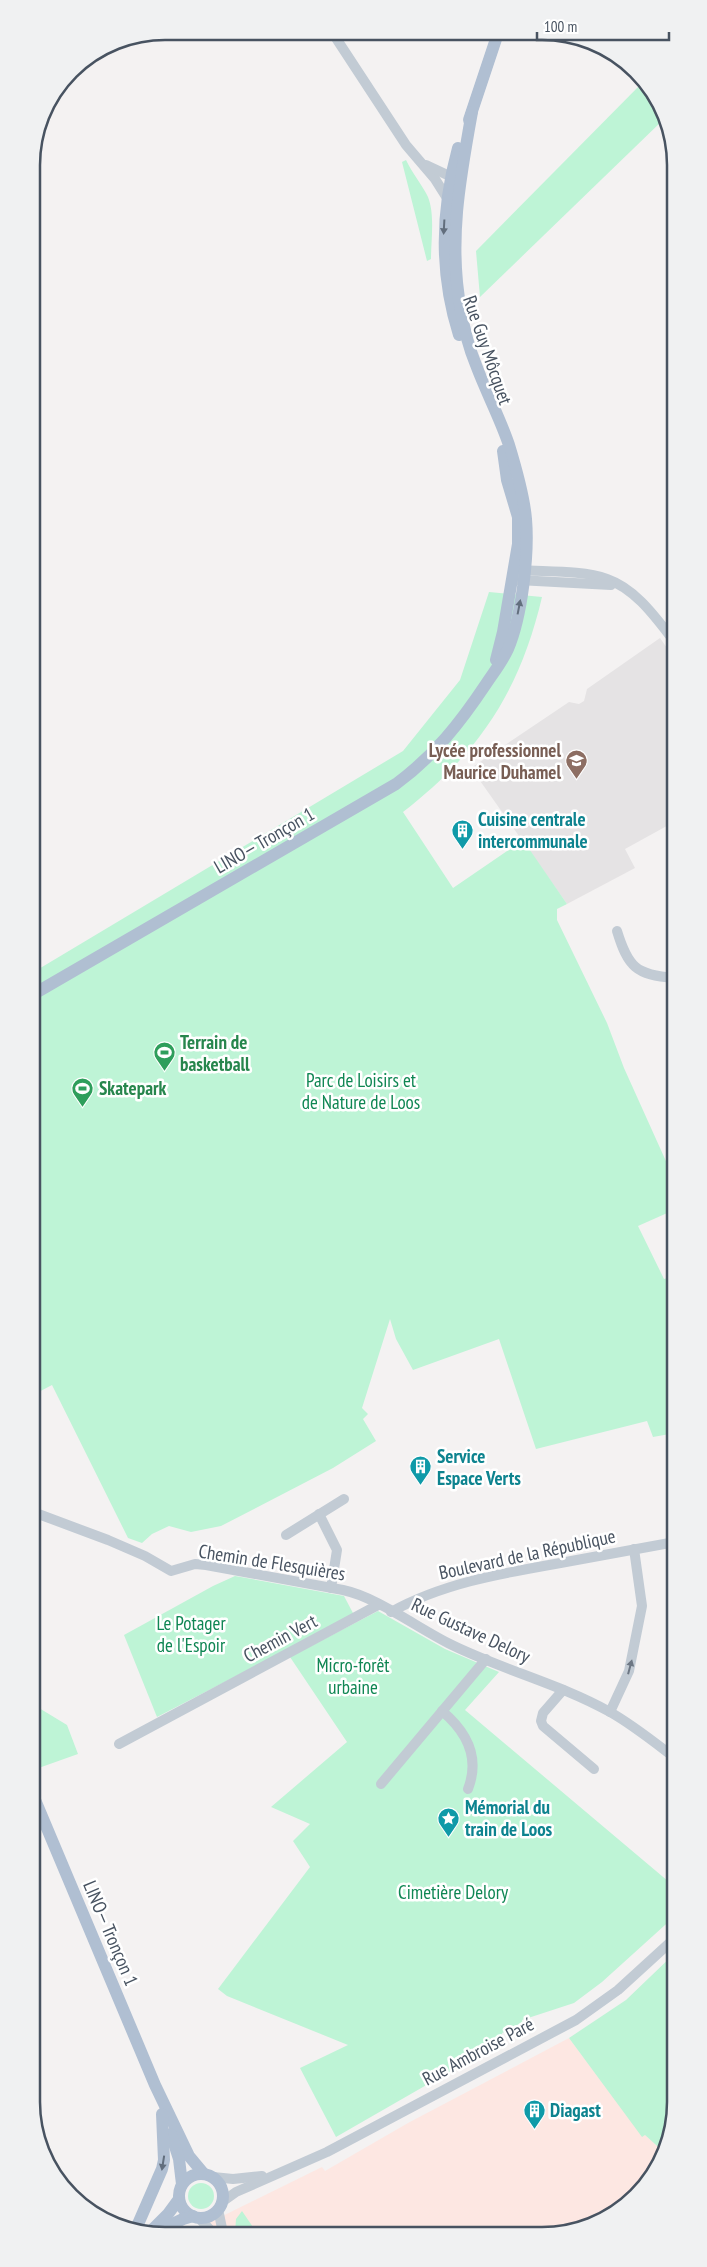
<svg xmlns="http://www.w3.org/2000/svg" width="707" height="2267" viewBox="0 0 707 2267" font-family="'PT Sans Narrow',sans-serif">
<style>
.education{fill:#e5e3e4}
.medical{fill:#fde7e2}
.green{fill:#bef4d6}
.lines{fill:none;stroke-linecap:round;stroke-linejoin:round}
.minor{stroke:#c2cbd4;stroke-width:10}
.major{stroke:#b0bfd2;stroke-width:12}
.oneway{fill:#626e7d}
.oneway2{fill:#6d7784}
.labels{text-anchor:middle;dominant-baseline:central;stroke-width:5;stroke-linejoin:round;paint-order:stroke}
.street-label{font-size:19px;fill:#485361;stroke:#fff}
.education-label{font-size:19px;font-weight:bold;fill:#785e54;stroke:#fff;text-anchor:end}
.culture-label{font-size:19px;font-weight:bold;fill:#0d838f;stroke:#fff;text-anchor:start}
.leisure-label{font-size:19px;font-weight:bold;fill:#27864d;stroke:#fff;text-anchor:start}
.park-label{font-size:19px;fill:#0f8653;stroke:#fff}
.rim{fill:none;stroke:#485361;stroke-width:2.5}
</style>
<rect width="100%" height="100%" fill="#f4f2f2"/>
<polygon class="education" points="660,638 674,658 674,822 625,849 635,868 567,904 471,768 569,702 579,704 584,701 587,689"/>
<polygon class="medical" points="569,2038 642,2136 645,2135 665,2153 642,2190 608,2218 567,2233 188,2233 322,2167 325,2171 408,2123"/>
<g class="green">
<polygon points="643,82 663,120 480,297 476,251"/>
<path d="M406,160c6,13 17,26 22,37 7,18 3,43 3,62l-4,2 -25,-99z"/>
<path d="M489,592l53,5c-22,94 -63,156 -139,215l50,76 70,-48 44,64 -10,5v11l50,103 17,45 50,111v31l-36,16 26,53 11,-3v157l-22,4 -6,-16 -111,28 -37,-110 -86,31 -17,-31 -6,-20 -28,89 6,6 -5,5 13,22 -43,27 -112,58 -30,6 -22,-6 -17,8 -10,9 -14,-5 -76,-153 -19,10 -1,-422 371,-222 57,-71z"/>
<polygon points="235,1576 344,1596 354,1615 157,1717 124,1635 213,1586"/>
<polygon points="378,1611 445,1649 499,1672 465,1710 675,1887 675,1916 602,1982 574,2003 522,2020 523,2025 502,2033 503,2041 336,2137 300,2068 348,2045 227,1996 218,1989 310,1867 293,1841 310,1824 271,1807 347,1742 290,1657"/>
<polygon points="33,1696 39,1708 67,1725 78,1754 33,1770"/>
<polygon points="675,1953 675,2110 665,2153 645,2135 642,2137 569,2038 626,2000"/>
<circle cx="201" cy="2196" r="13"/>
<polygon points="242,2211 257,2233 235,2233 236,2219"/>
</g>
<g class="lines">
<g class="minor">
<polyline points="332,32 406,145 435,179 447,198"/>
<polyline points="426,165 458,180"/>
<path d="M519,570c26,2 63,0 88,9 29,10 49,39 67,62"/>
<polyline points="518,580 611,585"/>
<path d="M617,931c11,36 19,44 57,47"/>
<path d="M33,1512l75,28 37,16 26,15 24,-7 11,1 137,25c34,7 76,39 109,55 51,25 108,39 158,67 23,13 44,30 65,46"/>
<polyline points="319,1514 337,1550 331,1588"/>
<polyline points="286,1535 344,1499"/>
<path d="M391,1612c50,-28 107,-38 164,-48 40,-7 80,-15 120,-22"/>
<polyline points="563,1690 543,1713 541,1721 543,1726 594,1769"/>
<path d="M442,1711c25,21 38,47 26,78"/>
<polyline points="610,1712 629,1671 642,1606 634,1549"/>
<polyline points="119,1744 378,1605"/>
<polyline points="381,1784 486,1659"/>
<polyline points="213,2177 233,2179 262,2176"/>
<polyline points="222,2202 236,2192 327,2152 576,2020 618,1990 675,1938"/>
<polyline points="218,2209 223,2233"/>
<polyline points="198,2217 213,2233"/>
</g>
<g class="major">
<polyline points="469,120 498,33"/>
<path d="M458,148c-17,62 -19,124 1,187"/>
<polyline points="496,660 503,632 518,544 518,517 507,480 503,451"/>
<path d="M32,995l364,-211c38,-28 64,-61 90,-100 8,-12 16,-22 22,-35 14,-33 21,-95 18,-130 -2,-24 -10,-51 -17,-74 -9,-27 -23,-53 -33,-80 -7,-17 -12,-36 -15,-55 -13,-67 -1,-132 11,-198"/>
<polyline points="33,1795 155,2085 189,2156 204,2174"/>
<polyline points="171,2134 179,2159 182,2184"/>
<circle cx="201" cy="2196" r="22"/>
<polyline points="135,2231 162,2169 164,2160 162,2114"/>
<polyline points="156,2232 183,2219 193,2216"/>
<polyline points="149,2233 168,2214 179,2199"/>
</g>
</g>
<defs><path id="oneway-solid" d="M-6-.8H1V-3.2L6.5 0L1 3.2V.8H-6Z" transform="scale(1.25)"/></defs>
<g class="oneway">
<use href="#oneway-solid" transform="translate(444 227) rotate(93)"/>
<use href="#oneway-solid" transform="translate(519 607) rotate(-79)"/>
<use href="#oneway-solid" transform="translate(163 2163) rotate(99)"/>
</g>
<use class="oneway2" href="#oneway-solid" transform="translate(630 1667) rotate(-75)"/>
<defs>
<symbol id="school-pin" viewBox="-11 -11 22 30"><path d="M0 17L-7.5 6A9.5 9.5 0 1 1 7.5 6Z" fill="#8d6e63" stroke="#fff"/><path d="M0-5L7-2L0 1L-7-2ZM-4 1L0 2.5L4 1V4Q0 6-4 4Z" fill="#fff"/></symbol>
<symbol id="building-pin" viewBox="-11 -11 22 30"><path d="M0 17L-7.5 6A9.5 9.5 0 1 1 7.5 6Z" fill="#0f9aa8" stroke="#fff"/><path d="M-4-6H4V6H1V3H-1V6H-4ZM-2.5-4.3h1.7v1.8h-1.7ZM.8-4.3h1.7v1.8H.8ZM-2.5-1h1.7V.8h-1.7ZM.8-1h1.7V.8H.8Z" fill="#fff"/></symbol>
<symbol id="stadium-pin" viewBox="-11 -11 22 30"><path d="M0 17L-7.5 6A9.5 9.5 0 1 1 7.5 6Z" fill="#2e9e5b" stroke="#fff"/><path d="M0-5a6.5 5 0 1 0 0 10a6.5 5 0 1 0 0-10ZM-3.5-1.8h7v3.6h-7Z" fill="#fff"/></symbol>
<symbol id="sight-pin" viewBox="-11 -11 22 30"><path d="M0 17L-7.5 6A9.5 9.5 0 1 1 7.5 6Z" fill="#0f9aa8" stroke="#fff"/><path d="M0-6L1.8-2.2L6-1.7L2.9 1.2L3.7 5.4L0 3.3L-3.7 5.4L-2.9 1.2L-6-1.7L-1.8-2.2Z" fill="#fff"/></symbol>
</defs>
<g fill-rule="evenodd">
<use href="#school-pin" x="564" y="748" width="25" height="34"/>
<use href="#building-pin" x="450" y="818" width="25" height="34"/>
<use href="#stadium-pin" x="152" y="1040" width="25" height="34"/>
<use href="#stadium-pin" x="70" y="1076" width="25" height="34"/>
<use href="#building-pin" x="408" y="1454" width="25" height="34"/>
<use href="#sight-pin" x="436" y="1806" width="25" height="34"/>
<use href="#building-pin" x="522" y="2098" width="25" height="34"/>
</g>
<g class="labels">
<g class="street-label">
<text transform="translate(488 350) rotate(71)">Rue Guy Môcquet</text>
<text transform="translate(264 840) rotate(-30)">LINO— Tronçon 1</text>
<text transform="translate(527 1554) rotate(-12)">Boulevard de la République</text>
<text transform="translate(272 1562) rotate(9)">Chemin de Flesquières</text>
<text transform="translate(471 1630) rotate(25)">Rue Gustave Delory</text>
<text transform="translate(280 1638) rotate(-28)">Chemin Vert</text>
<text transform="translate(111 1933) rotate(67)">LINO— Tronçon 1</text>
<text transform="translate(478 2051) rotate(-28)">Rue Ambroise Paré</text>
</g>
<g class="education-label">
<text x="561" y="750">Lycée professionnel<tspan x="561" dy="22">Maurice Duhamel</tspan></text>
</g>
<g class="culture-label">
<text x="478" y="819">Cuisine centrale<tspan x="478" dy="22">intercommunale</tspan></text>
<text x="437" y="1456">Service<tspan x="437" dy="22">Espace Verts</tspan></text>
<text x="465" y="1807">Mémorial du<tspan x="465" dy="22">train de Loos</tspan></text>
<text x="550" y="2110">Diagast</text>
</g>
<g class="leisure-label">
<text x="180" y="1042">Terrain de<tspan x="180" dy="22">basketball</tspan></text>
<text x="99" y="1088">Skatepark</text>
</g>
<g class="park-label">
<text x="361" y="1080">Parc de Loisirs et<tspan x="361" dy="22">de Nature de Loos</tspan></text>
<text x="191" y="1623">Le Potager<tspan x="191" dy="22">de l'Espoir</tspan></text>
<text x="353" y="1665">Micro-forêt<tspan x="353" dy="22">urbaine</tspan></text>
<text x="453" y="1892">Cimetière Delory</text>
</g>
</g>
<path d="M0 0H707V2267H0ZM165 40H542A125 125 0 0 1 667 165V2102A125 125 0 0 1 542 2227H165A125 125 0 0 1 40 2102V165A125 125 0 0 1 165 40Z" fill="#f0f1f2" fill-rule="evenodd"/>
<path class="rim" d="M165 40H542A125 125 0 0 1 667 165V2102A125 125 0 0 1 542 2227H165A125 125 0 0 1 40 2102V165A125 125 0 0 1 165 40Z"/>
<path d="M537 32v8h132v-8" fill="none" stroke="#485361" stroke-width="2.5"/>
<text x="544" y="32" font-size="15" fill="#485361" stroke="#ffffff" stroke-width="4" paint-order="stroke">100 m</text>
</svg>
